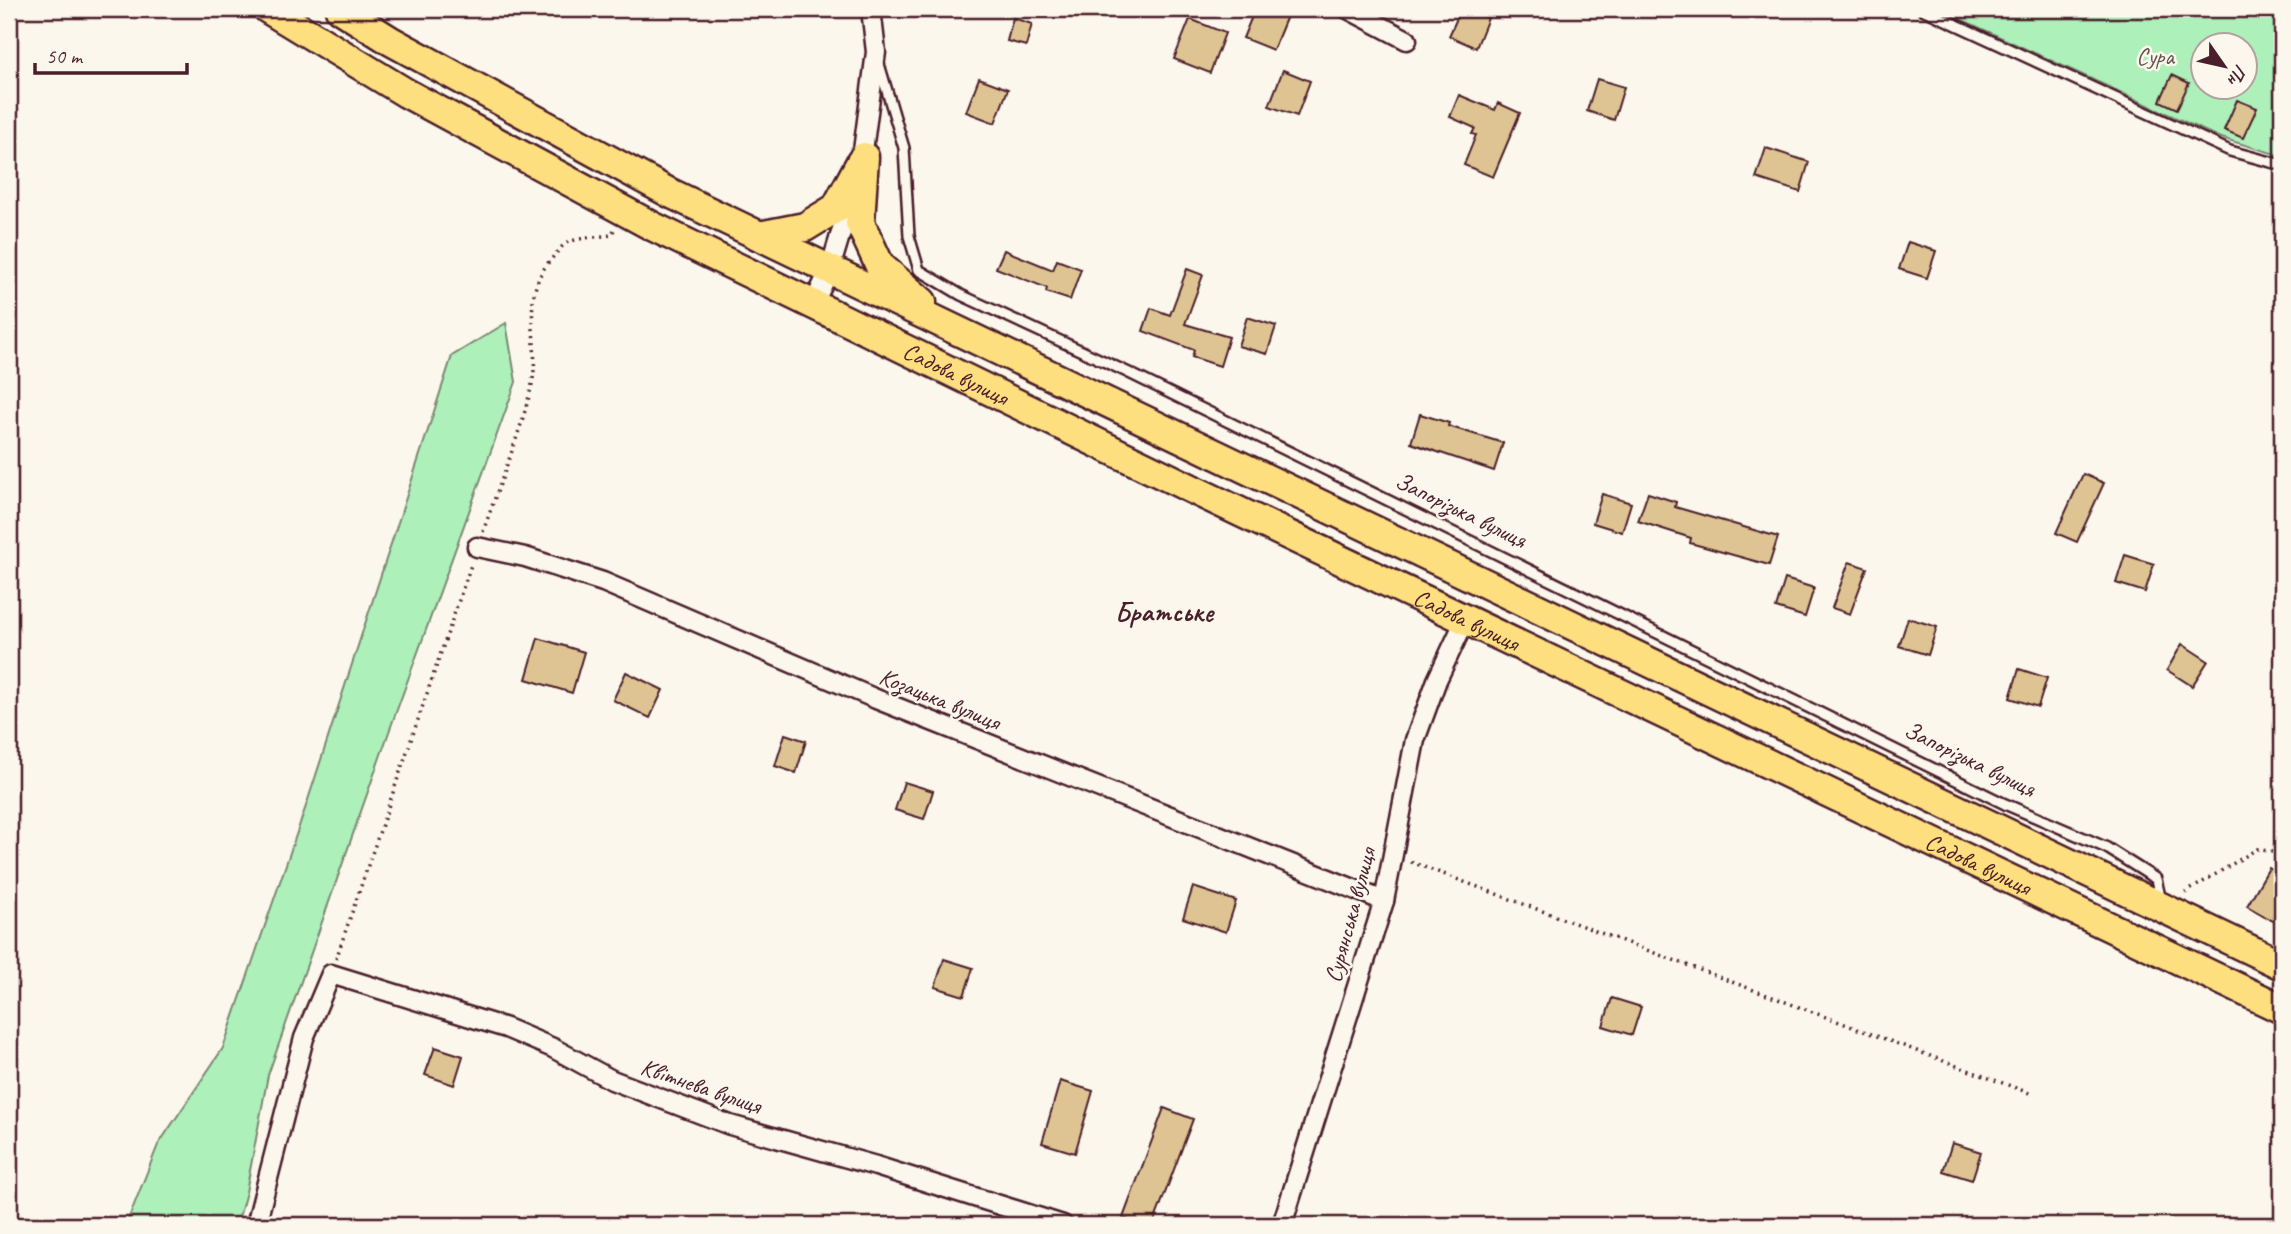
<svg xmlns="http://www.w3.org/2000/svg" width="2291" height="1234" viewBox="0 0 2291 1234" font-family="Caveat,sans-serif">
<style>
.green{fill:#adf0ba;stroke:#7c8872;stroke-width:2;fill-rule:evenodd}
.building{fill:#dec493;stroke:#4a1f2b;stroke-width:2}
.lines{fill:none;stroke-linecap:round;stroke-linejoin:round}
.lane-casing{stroke:#4a1f2b;stroke-width:14}
.street-casing{stroke:#4a1f2b;stroke-width:23}
.primary-casing{stroke:#4a1f2b;stroke-width:33}
.path{stroke:#4a1f2b;stroke-width:3.5;stroke-dasharray:2 5;stroke-linecap:butt}
.lane{stroke:#fbf7ec;stroke-width:9}
.street{stroke:#fbf7ec;stroke-width:18}
.primary{stroke:#fedf80;stroke-width:28}
.labels{text-anchor:middle;dominant-baseline:central;stroke-width:5;stroke-linejoin:round;paint-order:stroke}
.park-label{font-size:24px;fill:#63534f;stroke:#fbf7ec}
.street-label{font-size:24px;fill:#4a1f2b;stroke:#fbf7ec}
.quarter-label{font-size:28px;font-weight:bold;fill:#4a1f2b;stroke:#fbf7ec}
</style>
<rect width="100%" height="100%" fill="#fbf7ec"/>
<filter id="ink" filterUnits="userSpaceOnUse"><feTurbulence type="fractalNoise" baseFrequency=".0143" numOctaves="2"/><feDisplacementMap in="SourceGraphic" scale="14" xChannelSelector="R" yChannelSelector="G"/><feConvolveMatrix kernelMatrix="1 2 1 2 8 2 1 2 1" color-interpolation-filters="sRGB"/></filter>
<g filter="url(#ink)">
<g class="green">
<path d="M1939,9h343v147l-64,-19zM2204,46h42v42h-42z"/>
<polygon points="506,323 516,382 390,729 268,1075 246,1192 237,1225 126,1225 158,1145 223,1048 306,806 452,356"/>
</g>
<g class="building">
<polygon points="1255,9 1269,9 1287,16 1273,50 1243,38"/>
<polygon points="1461,9 1467,9 1488,18 1476,48 1449,36"/>
<polygon points="1013,18 1032,24 1026,46 1007,41"/>
<polygon points="1190,19 1225,33 1210,73 1174,59"/>
<polygon points="1283,70 1310,81 1297,116 1269,106"/>
<polygon points="2172,75 2189,83 2177,109 2160,101"/>
<polygon points="979,78 1008,89 995,123 966,112"/>
<polygon points="1597,79 1624,87 1614,120 1587,111"/>
<polygon points="1459,95 1495,110 1498,103 1520,113 1493,177 1464,165 1476,135 1472,134 1475,128 1450,117"/>
<polygon points="2237,100 2257,108 2243,138 2224,130"/>
<polygon points="1766,148 1809,162 1800,192 1756,178"/>
<polygon points="1908,242 1936,251 1927,278 1899,269"/>
<polygon points="1004,250 1053,270 1057,260 1081,269 1070,300 1046,292 1047,288 996,268"/>
<polygon points="1187,269 1203,275 1185,324 1229,337 1220,366 1192,357 1194,350 1143,331 1151,308 1170,315"/>
<polygon points="1247,317 1276,326 1267,354 1238,346"/>
<polygon points="1420,414 1449,423 1448,426 1503,443 1494,471 1411,443"/>
<polygon points="2083,474 2104,483 2077,542 2056,533"/>
<polygon points="1648,493 1676,502 1675,507 1778,537 1769,565 1690,543 1691,538 1638,521"/>
<polygon points="1602,494 1631,503 1622,532 1593,523"/>
<polygon points="2125,555 2154,564 2145,592 2116,583"/>
<polygon points="1849,562 1867,568 1850,614 1832,608"/>
<polygon points="1785,579 1814,588 1805,617 1776,608"/>
<polygon points="1908,618 1937,627 1928,655 1899,646"/>
<polygon points="538,638 584,652 572,693 526,679"/>
<polygon points="2182,644 2208,661 2192,686 2167,670"/>
<polygon points="2019,669 2047,678 2038,707 2010,698"/>
<polygon points="626,672 663,690 650,718 613,700"/>
<polygon points="785,734 806,741 796,773 775,766"/>
<polygon points="904,782 933,791 924,819 895,810"/>
<polygon points="2269,868 2282,876 2282,926 2247,906"/>
<polygon points="1193,887 1236,901 1226,932 1183,918"/>
<polygon points="944,959 973,968 964,996 935,987"/>
<polygon points="1612,998 1641,1007 1632,1035 1603,1026"/>
<polygon points="435,1047 463,1056 454,1085 425,1075"/>
<polygon points="1060,1081 1093,1091 1075,1153 1042,1143"/>
<polygon points="1164,1108 1193,1119 1153,1225 1143,1225 1123,1218"/>
<polygon points="1952,1143 1981,1152 1972,1180 1943,1171"/>
</g>
<g class="lines">
<defs>
<g id="lane">
<polyline points="1922,9 2230,151 2282,165"/>
<polyline points="879,64 904,148 909,236 919,270 961,295 1127,372 2005,804 2107,848 2156,879 2161,901"/>
</g>
<g id="street">
<polyline points="1348,9 1407,40"/>
<polyline points="861,166 876,52 871,9"/>
<polyline points="813,305 830,269 852,196"/>
<polyline points="477,547 525,557 603,582 876,699 1384,901"/>
<polyline points="256,1225 304,1038 331,974 506,1028 553,1048 612,1080 730,1125 876,1166 1063,1225"/>
<polyline points="1282,1225 1384,901 1415,740 1437,680 1466,618"/>
</g>
<g id="primary">
<path id="s1" d="M268,9l138,84 246,133 540,263 1090,520"/>
<polyline points="340,9 391,41 668,192 2282,965"/>
<polyline points="864,157 860,223 880,266 922,302"/>
<polyline points="759,236 805,227 836,208 861,162"/>
</g>
</defs>
<use href="#lane" class="lane-casing"/>
<use href="#street" class="street-casing"/>
<use href="#primary" class="primary-casing"/>
<g class="path">
<path d="M483,532c16,-48 38,-99 49,-148 10,-46 -16,-88 22,-128 4,-5 9,-12 15,-14 13,-5 29,-5 42,-7l3,-5"/>
<polyline points="1411,862 2032,1094"/>
<polyline points="2185,893 2257,849 2282,854"/>
<polyline points="336,959 471,565"/>
</g>
<use href="#lane" class="lane"/>
<use href="#street" class="street"/>
<use href="#primary" class="primary"/>
</g>
</g>
<g class="labels">
<g class="park-label">
<text x="2155" y="56">Сура</text>
</g>
<g class="street-label">
<text stroke="none"><textPath href="#s1" startOffset="779">Садова вулиця</textPath></text>
<text transform="translate(1461 510) rotate(26)">Запорізька вулиця</text>
<text stroke="none"><textPath href="#s1" startOffset="1346">Садова вулиця</textPath></text>
<text transform="translate(940 699) rotate(22)">Козацька вулиця</text>
<text transform="translate(1970 759) rotate(26)">Запорізька вулиця</text>
<text stroke="none"><textPath href="#s1" startOffset="1913">Садова вулиця</textPath></text>
<text transform="translate(1350 915) rotate(-75)">Сурянська вулиця</text>
<text transform="translate(701 1086) rotate(19)">Квітнева вулиця</text>
</g>
<g class="quarter-label">
<text x="1164" y="611">Братське</text>
</g>
</g>
<rect width="2291" height="1234" fill="none" stroke="#fbf7ec" stroke-width="35"/>
<rect x="18" y="18" width="2256" height="1199" fill="none" stroke="#4a1f2b" stroke-width="2.5" filter="url(#ink)"/>
<g transform="translate(2224 66) rotate(124)"><circle r="33" fill="#fbf7ec" stroke="#b4a19f" stroke-width="2"/>
<path d="M0-5L12 26L0 18L-12 26Z" fill="#4a1f2b"/>
<text y="-10" font-size="19" font-weight="bold" text-anchor="middle" fill="#4a1f2b">Пн</text>
</g>
<path d="M35 63v10h152v-10" fill="none" stroke="#4a1f2b" stroke-width="3.5"/>
<text x="46" y="63" font-size="21" fill="#4a1f2b" stroke="#fbf7ec" stroke-width="5" paint-order="stroke">50 m</text>
</svg>
